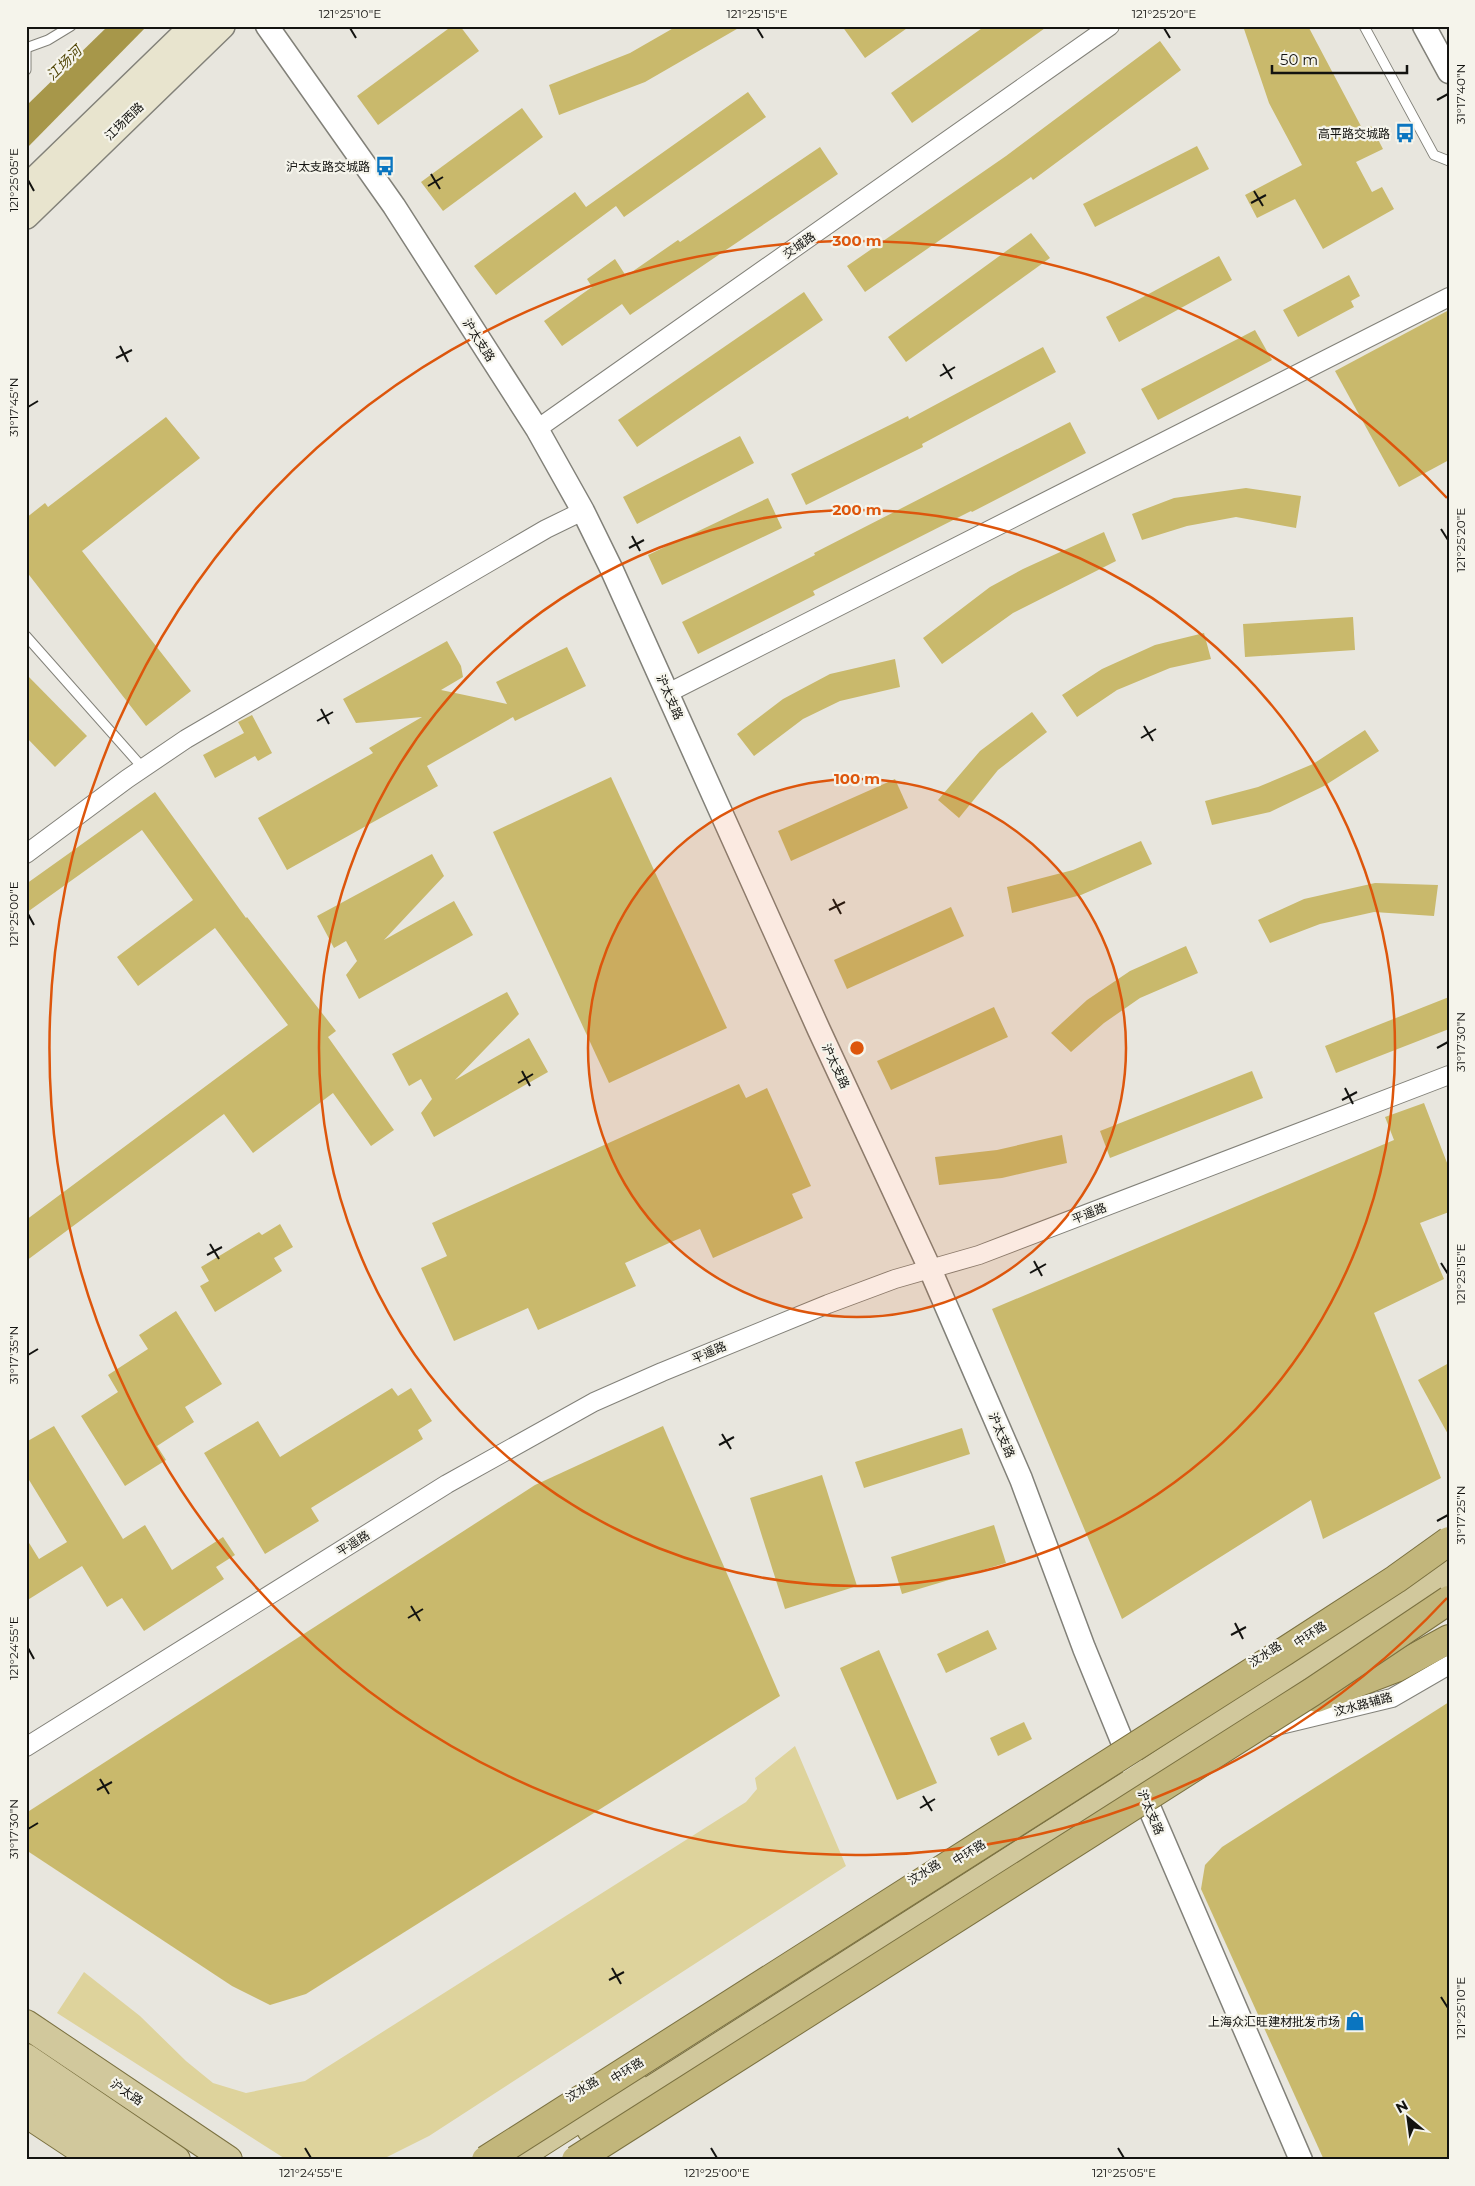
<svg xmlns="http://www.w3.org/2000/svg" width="1475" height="2186" viewBox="0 0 1475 2186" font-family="Montserrat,'Noto Sans SC',sans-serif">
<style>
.green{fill:#ded39c}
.water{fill:#a7974a}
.building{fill:#c9b96c}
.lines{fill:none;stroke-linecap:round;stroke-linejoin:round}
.service-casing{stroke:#828179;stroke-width:11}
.minor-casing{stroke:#828179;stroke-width:20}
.tertiary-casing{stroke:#828179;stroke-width:25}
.secondary-casing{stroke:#828179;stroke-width:28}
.primary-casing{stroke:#7b7140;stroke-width:30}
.trunk-casing{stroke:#7b7140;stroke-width:30}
.service{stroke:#fff;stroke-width:9}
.minor{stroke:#fff;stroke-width:18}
.tertiary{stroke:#fff;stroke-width:22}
.secondary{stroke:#e8e4ce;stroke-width:25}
.primary{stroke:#d1c89c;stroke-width:28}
.trunk{stroke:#c2b67b;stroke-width:28}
.trunk-bridge-casing{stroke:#7b7140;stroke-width:30;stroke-linecap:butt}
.trunk-bridge{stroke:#c2b67b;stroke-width:28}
.ticks{fill:none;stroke:#131310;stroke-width:2}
.ring{fill:none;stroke:#dd560c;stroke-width:2.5}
.labels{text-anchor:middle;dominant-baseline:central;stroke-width:4.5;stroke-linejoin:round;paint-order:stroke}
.street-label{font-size:12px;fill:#131310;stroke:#f5f4eb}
.poi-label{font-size:12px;fill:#131310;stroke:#f5f4eb;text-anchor:end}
.water-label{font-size:14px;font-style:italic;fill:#534809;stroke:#f5f4eb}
.centre{fill:#dd560c;stroke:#f5f4eb;stroke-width:2.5}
.ring-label{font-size:15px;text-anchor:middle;font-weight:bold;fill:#dd560c;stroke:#f5f4eb;stroke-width:4.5;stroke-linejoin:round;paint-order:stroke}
.neatline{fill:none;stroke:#131310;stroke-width:2}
.ticks-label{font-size:12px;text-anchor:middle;fill:#131310}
</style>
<rect width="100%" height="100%" fill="#e8e6de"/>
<polygon class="green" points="795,1746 846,1866 429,2136 381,2160 287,2160 57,2013 84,1972 140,2016 186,2061 213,2083 246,2093 305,2081 746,1802 757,1789 755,1778"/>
<polygon class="water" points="108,26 147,26 26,149 26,106"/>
<g class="building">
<polygon points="452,26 460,26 479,51 378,125 357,96"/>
<polygon points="677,26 742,26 645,82 559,115 549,85 630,53"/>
<polygon points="842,26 910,26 865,58"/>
<polygon points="985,26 1048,26 912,123 891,93"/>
<polygon points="1243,26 1308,26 1363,130 1371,126 1383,149 1356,162 1372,192 1382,187 1394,209 1323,249 1295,199 1257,218 1245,195 1302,165 1269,103"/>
<polygon points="1160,41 1181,70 1033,180 1031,177 865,292 847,266 1006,156"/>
<polygon points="748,92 766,117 624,217 616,206 496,295 474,266 575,192 586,207"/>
<polygon points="522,108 543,137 443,211 421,182"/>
<polygon points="1197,146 1209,169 1095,227 1083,204"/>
<polygon points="820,147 838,174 630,315 622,304 562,346 544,321 592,287 587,279 615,259 626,276 678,240 680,242"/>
<polygon points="1031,233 1050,258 906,362 888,337"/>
<polygon points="1219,256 1232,280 1119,342 1106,317"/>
<polygon points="1349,275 1360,296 1351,301 1354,307 1298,337 1283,310"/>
<polygon points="804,292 823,320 637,447 618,420"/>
<polygon points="1449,310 1449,460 1399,487 1335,371"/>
<polygon points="1255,330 1272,360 1158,420 1141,389"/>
<polygon points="1043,347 1056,372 922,444 923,447 806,505 791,474 908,416 909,419"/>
<polygon points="166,417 200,458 82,551 191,691 146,726 26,571 26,518 45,503 48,507"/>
<polygon points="1070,422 1086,453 972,512 971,511 813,591 815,595 698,654 682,622 815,555 814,553"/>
<polygon points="740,436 754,463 637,524 623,497"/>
<polygon points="1246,488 1301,496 1296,528 1236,517 1187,526 1142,540 1132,514 1174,498"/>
<polygon points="768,498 782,528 662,585 648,555"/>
<polygon points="1104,532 1116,561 1013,613 942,664 923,638 990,587 1023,569"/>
<polygon points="1353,617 1355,650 1245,657 1243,624"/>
<polygon points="1204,633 1211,659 1170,668 1117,690 1077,717 1062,695 1102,669 1155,645"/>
<polygon points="447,641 461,666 463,677 441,690 507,704 496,682 567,647 586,686 515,721 513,717 427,766 438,786 287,870 258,818 373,753 369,748 422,717 356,723 343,699"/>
<polygon points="895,659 900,687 840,701 803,719 754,756 737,734 783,699 830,674"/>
<polygon points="26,674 87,736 55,767 26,737"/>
<polygon points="1032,712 1047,732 998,770 959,818 938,800 980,751"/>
<polygon points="252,715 272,753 258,761 255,756 215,778 203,755 244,733 238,722"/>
<polygon points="1365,730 1379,751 1324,786 1270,812 1212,825 1205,801 1258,787 1313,764"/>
<polygon points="611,777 727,1028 609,1083 493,832"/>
<polygon points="895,779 908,808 791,861 778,831"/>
<polygon points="155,792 246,918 247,917 336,1031 328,1037 394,1130 371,1146 333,1093 253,1153 224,1114 26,1261 26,1220 288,1025 215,928 138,986 117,957 193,900 142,830 26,913 26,884"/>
<polygon points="1141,841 1152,864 1081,895 1012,913 1007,887 1073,870"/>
<polygon points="432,854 444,876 384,940 454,901 473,935 359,999 346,975 357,961 346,941 334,948 317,916"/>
<polygon points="1375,883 1438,885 1434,916 1374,912 1320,924 1270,943 1258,920 1304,899"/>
<polygon points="951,907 964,936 847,989 834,960"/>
<polygon points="1186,946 1198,973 1140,998 1104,1023 1071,1052 1051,1033 1087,1000 1130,971"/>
<polygon points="507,992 519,1014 455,1080 529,1038 548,1072 434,1137 421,1113 432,1099 421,1079 409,1086 392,1054"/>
<polygon points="1449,997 1449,1029 1336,1073 1325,1046"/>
<polygon points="994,1007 1008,1037 891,1090 877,1061"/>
<polygon points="1252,1071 1263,1098 1110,1158 1100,1131"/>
<polygon points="739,1084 746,1098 767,1088 811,1186 792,1194 803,1218 713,1258 700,1229 625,1263 636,1286 538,1330 528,1308 454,1341 421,1268 447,1256 432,1223"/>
<polygon points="1424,1103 1449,1168 1449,1212 1420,1223 1444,1279 1374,1313 1441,1478 1323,1539 1311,1500 1122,1619 992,1309 1394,1140 1385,1117"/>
<polygon points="1062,1135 1067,1163 1002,1178 939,1185 935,1157 997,1150"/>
<polygon points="280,1224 293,1247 274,1258 282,1271 215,1312 200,1286 209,1281 201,1267 259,1232 262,1235"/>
<polygon points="176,1311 222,1384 185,1407 194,1422 157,1446 166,1460 125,1486 81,1416 118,1392 108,1375 148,1349 139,1335"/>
<polygon points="1449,1363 1449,1436 1418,1380"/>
<polygon points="392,1388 398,1396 411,1388 432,1421 418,1430 423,1439 311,1508 319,1521 265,1554 204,1453 258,1421 280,1457"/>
<polygon points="54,1426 123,1539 145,1525 172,1570 223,1537 235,1555 216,1567 224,1579 144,1631 122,1598 107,1607 82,1566 26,1601 26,1538 39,1559 67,1542 26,1475 26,1442"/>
<polygon points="663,1426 780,1696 306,1994 270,2005 232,1986 29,1852 26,1840 26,1813 535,1485"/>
<polygon points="962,1428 970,1454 864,1488 855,1462"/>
<polygon points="822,1475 857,1586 785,1609 750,1498"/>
<polygon points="994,1525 1006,1563 902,1594 891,1557"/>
<polygon points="988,1630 997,1649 946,1673 937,1654"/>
<polygon points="879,1650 937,1783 897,1800 840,1668"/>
<polygon points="1449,1702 1449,2160 1324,2160 1201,1889 1205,1865 1222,1847"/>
<polygon points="1024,1722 1032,1739 998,1756 990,1738"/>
</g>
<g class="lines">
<defs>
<g id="service">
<polyline points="1364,26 1434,155 1449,161"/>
<polyline points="26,48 48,40 71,26"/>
<polyline points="26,70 26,48"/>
<polyline points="26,636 143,768"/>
</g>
<g id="minor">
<polyline points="537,429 1110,26"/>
<polyline points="668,693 1449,297"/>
<polyline points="26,854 127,779 186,739 546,529 583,511"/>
<polyline points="1272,1727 1392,1698 1449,1665"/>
<polyline points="26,1747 447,1484 594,1402 662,1372 828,1304 895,1279 979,1255 1449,1075"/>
</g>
<g id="tertiary">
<polyline points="267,26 394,206 537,429 583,511 611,568 819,1030 930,1269 985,1396 1021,1479 1084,1648 1149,1807 1301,2160"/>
<polyline points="1424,26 1449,72"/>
</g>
<g id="secondary">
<polyline points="26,188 193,26"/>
<polyline points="26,216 222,26"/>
</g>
<g id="primary">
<polyline points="26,2024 228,2160"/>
<polyline points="26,2058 176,2160"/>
<polyline points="26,2086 135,2160"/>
<polyline points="619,2111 1137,1780 1449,1573"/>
<polyline points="26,2113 97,2160"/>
<polyline points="591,2129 643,2115"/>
<polyline points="513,2160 633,2083"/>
</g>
<polyline id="trunk" points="1317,1698 1396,1668 1449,1639"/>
</defs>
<use href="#service" class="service-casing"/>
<use href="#minor" class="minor-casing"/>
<use href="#tertiary" class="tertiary-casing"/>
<use href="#secondary" class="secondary-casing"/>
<use href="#primary" class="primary-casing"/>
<use href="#trunk" class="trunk-casing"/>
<use href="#service" class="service"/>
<use href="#minor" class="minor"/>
<use href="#tertiary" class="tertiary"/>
<use href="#secondary" class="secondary"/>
<use href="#primary" class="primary"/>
<use href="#trunk" class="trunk"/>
<defs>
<g id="trunk-bridge">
<polyline points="486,2160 1285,1651 1396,1579 1449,1541"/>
<polyline points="576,2160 1312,1692 1449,1600"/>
</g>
</defs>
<use href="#trunk-bridge" class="trunk-bridge-casing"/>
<use href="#trunk-bridge" class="trunk-bridge"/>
</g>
<path class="ticks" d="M350,28l6,10M757,28l6,10M1164,28l6,10M1437,100l11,-6M431,174l9,15M28,180l6,11M428,186l15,-9M1254,191l9,15M1251,203l15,-8M120,346l8,16M116,358l16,-8M943,364l9,15M940,376l15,-9M28,407l10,-6M1441,529l7,11M632,536l8,15M629,548l15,-8M321,709l8,15M317,721l16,-9M1144,726l9,15M1141,738l15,-9M833,899l8,15M829,910l16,-8M28,914l6,11M1437,1048l11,-6M522,1071l8,15M518,1083l15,-9M1345,1088l8,16M1342,1100l15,-8M210,1244l9,15M207,1255l15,-8M1034,1261l8,15M1441,1263l7,11M1030,1273l16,-9M28,1355l10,-6M722,1434l9,15M719,1445l15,-8M1437,1521l11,-6M411,1606l9,15M408,1618l15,-9M1235,1623l8,16M1231,1635l15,-8M28,1648l6,11M100,1779l9,15M97,1790l15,-8M923,1796l9,15M920,1808l15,-9M28,1829l10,-6M612,1968l9,16M609,1980l15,-8M1441,1997l7,11M305,2148l6,10M711,2148l6,10M1118,2148l6,10"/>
<circle cx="857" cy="1048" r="269" fill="#dd560c" fill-opacity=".12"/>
<g class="ring">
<circle cx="857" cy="1048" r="269"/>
<circle cx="857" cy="1048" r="538"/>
<path d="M1447 1598A807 807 0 1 1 1447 498"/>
</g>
<defs>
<symbol id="bus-bare" viewBox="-9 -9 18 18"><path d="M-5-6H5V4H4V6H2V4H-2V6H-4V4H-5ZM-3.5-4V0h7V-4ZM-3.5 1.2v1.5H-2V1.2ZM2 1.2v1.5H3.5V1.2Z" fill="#0a75c0" stroke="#f5f4eb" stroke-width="2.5" paint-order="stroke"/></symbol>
<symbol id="shop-bare" viewBox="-9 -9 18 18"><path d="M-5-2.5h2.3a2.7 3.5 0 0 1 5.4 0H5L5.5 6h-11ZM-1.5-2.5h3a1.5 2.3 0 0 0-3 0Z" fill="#0a75c0" stroke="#f5f4eb" stroke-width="2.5" paint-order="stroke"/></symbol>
</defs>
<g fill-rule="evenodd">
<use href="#bus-bare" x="1391" y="119" width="28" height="28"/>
<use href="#bus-bare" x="371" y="152" width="28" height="28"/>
<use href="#shop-bare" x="1341" y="2007" width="28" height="28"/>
</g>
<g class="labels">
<g class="street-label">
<text transform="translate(124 121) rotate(-44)">江场西路</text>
<text transform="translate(799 245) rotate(-35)">交城路</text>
<text transform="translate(479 340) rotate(57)">沪太支路</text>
<text transform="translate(670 697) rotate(66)">沪太支路</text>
<text transform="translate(836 1066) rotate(65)">沪太支路</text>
<text transform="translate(1089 1213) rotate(-21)">平遥路</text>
<text transform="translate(709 1352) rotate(-23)">平遥路</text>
<text transform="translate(1002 1435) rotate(67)">沪太支路</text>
<text transform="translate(353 1543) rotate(-32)">平遥路</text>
<text transform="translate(1310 1634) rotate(-33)">中环路</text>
<text transform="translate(1265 1654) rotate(-33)">汶水路</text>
<text transform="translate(1363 1704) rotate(-15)">汶水路辅路</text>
<text transform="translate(1151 1812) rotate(67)">沪太支路</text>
<text transform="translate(969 1852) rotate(-32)">中环路</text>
<text transform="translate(924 1872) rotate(-32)">汶水路</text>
<text transform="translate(627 2070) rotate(-32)">中环路</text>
<text transform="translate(582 2089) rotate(-32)">汶水路</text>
<text transform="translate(127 2092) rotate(34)">沪太路</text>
</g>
<g class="poi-label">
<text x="1390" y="133">高平路交城路</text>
<text x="370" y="166">沪太支路交城路</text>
<text x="1340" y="2021">上海众汇旺建材批发市场</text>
</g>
<g class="water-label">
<text transform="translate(64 63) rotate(-44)">江场河</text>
</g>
</g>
<circle cx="857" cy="1048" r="8" class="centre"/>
<g class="ring-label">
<text x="857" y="246">300 m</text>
<text x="857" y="515">200 m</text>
<text x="857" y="784">100 m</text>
</g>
<rect width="1475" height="2186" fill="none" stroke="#f5f4eb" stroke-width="55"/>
<g transform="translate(1408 2118) rotate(331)" stroke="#f5f4eb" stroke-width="4" paint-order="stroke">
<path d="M0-4L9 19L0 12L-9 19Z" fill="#131310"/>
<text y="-8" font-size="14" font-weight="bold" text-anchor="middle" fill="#131310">N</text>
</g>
<path d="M1272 65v8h135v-8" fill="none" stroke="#131310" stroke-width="2.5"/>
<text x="1280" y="65" font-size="15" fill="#131310" stroke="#f5f4eb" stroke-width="4" paint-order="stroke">50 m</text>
<rect x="28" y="28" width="1420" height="2130" class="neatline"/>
<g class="ticks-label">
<text x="350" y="18">121°25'10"E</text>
<text x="757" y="18">121°25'15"E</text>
<text x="1164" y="18">121°25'20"E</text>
<text transform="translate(1461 94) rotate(-90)" y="4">31°17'40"N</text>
<text transform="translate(14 180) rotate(-90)" y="4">121°25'05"E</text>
<text transform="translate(14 407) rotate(-90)" y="4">31°17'45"N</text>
<text transform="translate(1461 540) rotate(-90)" y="4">121°25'20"E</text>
<text transform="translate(14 914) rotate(-90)" y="4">121°25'00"E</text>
<text transform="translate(1461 1042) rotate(-90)" y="4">31°17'30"N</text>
<text transform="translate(1461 1274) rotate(-90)" y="4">121°25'15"E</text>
<text transform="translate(14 1355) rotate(-90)" y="4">31°17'35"N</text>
<text transform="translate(1461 1515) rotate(-90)" y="4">31°17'25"N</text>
<text transform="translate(14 1648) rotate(-90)" y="4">121°24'55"E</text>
<text transform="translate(14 1829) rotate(-90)" y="4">31°17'30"N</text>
<text transform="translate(1461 2008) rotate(-90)" y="4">121°25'10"E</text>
<text x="311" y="2177">121°24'55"E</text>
<text x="717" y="2177">121°25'00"E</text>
<text x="1124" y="2177">121°25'05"E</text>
</g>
</svg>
